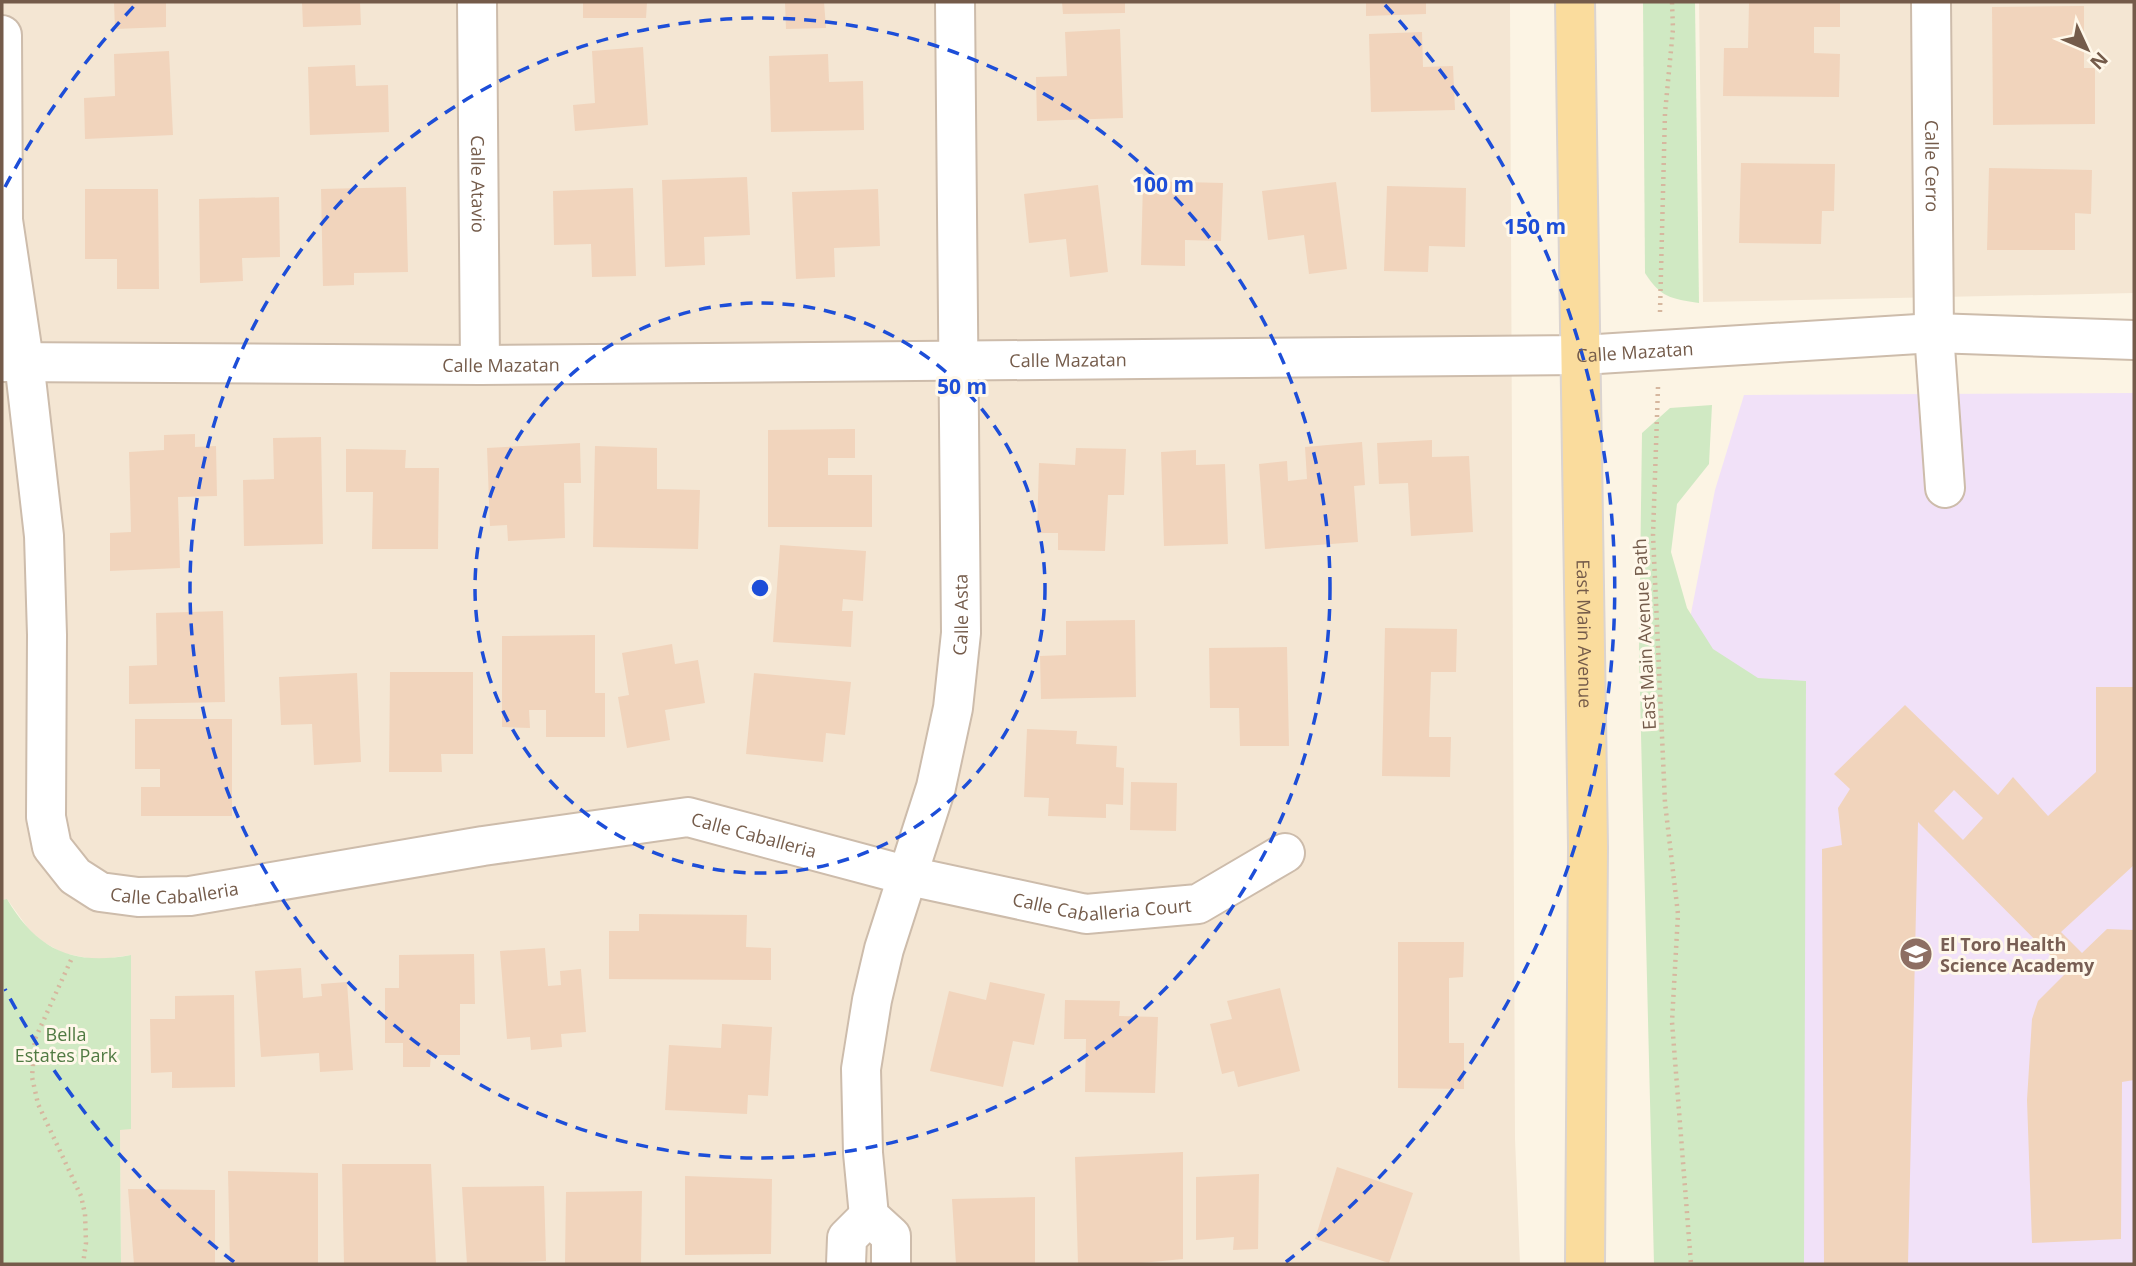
<svg xmlns="http://www.w3.org/2000/svg" width="2136" height="1266" viewBox="0 0 2136 1266" font-family="'Open Sans',sans-serif">
<style>
.residential{fill:#f4e6d3}
.education{fill:#f1e1f8}
.green{fill:#d0e9c3}
.building{fill:#f1d4bc;fill-rule:evenodd}
.lines{fill:none;stroke-linecap:round;stroke-linejoin:round}
.minor-casing{stroke:#cdbcab;stroke-width:42}
.major-casing{stroke:#dbd4d0;stroke-width:42}
.path{stroke:#d6b79f;stroke-width:4.5;stroke-dasharray:2 5;stroke-linecap:butt}
.minor{stroke:#fff;stroke-width:38}
.major{stroke:#fadc9d;stroke-width:38}
.ring{fill:none;stroke:#1d4ed8;stroke-width:3.5;stroke-dasharray:12 9}
.labels{text-anchor:middle;dominant-baseline:central;stroke-width:6;stroke-linejoin:round;paint-order:stroke}
.street-label{font-size:18px;fill:#745b4a;stroke:#fff8ea}
.education-label{font-size:18px;font-weight:bold;fill:#785e54;stroke:#fff8ea;text-anchor:start}
.park-label{font-size:18px;fill:#507a42;stroke:#fff8ea}
.centre{fill:#1d4ed8;stroke:#fff8ea;stroke-width:3.5}
.ring-label{font-size:21px;text-anchor:middle;font-weight:bold;fill:#1d4ed8;stroke:#fff8ea;stroke-width:6;stroke-linejoin:round;paint-order:stroke}
</style>
<rect width="100%" height="100%" fill="#fcf4e4"/>
<g class="residential">
<polygon points="2,2 1510,2 1515,1139 1520,1264 121,1264 120,1129 131,1129 131,955 97,960 63,953 45,943 30,931 7,899 2,900"/>
<polygon points="1699,2 2134,2 2134,293 1703,302"/>
</g>
<polygon class="education" points="2134,393 2134,1264 1709,1264 1685,644 1715,490 1744,395"/>
<g class="green">
<path d="M1643,2h52l4,301c-28,-4 -39,-6 -54,-30z"/>
<polygon points="1712,405 1709,464 1677,504 1671,552 1687,608 1713,649 1758,678 1806,681 1804,1264 1654,1264 1639,653 1642,433 1670,408"/>
<path d="M7,899c30,51 66,67 124,56v174l-11,1 1,134h-119v-364z"/>
</g>
<g class="building">
<polygon points="114,2 166,2 166,27 115,29"/>
<polygon points="302,2 360,2 361,25 303,27"/>
<polygon points="583,2 647,2 646,18 583,18"/>
<polygon points="785,2 824,2 826,28 786,29"/>
<polygon points="1062,2 1125,2 1125,13 1063,14"/>
<polygon points="1366,2 1426,2 1426,14 1366,16"/>
<polygon points="1749,2 1840,2 1840,27 1814,27 1814,53 1840,54 1839,97 1723,96 1724,48 1748,48"/>
<polygon points="2084,6 2084,68 2095,68 2095,124 1993,125 1992,7"/>
<polygon points="1120,29 1123,118 1037,121 1036,77 1067,76 1065,32"/>
<polygon points="1422,32 1423,67 1453,66 1455,110 1371,112 1369,34"/>
<polygon points="643,47 648,125 575,131 573,105 595,103 592,51"/>
<polygon points="169,51 173,135 85,139 84,98 115,96 114,54"/>
<polygon points="828,54 829,82 863,81 864,130 771,132 769,56"/>
<polygon points="355,65 356,86 388,85 389,132 310,135 308,67"/>
<polygon points="1741,163 1835,164 1834,211 1822,211 1821,244 1739,243"/>
<polygon points="1989,168 2092,170 2091,214 2075,213 2075,250 1987,250"/>
<polygon points="747,177 750,235 704,237 705,265 665,267 662,180"/>
<polygon points="1143,181 1223,183 1221,241 1185,240 1185,266 1141,265"/>
<polygon points="1336,182 1347,269 1309,274 1304,235 1268,240 1262,191"/>
<polygon points="1098,185 1108,272 1070,277 1066,239 1029,243 1024,194"/>
<polygon points="1387,186 1466,188 1465,247 1429,246 1428,272 1384,271"/>
<polygon points="406,187 408,272 354,273 354,285 323,286 321,189"/>
<polygon points="633,188 636,276 592,277 591,244 554,245 553,191"/>
<polygon points="85,189 158,189 159,289 117,289 117,259 85,259"/>
<polygon points="878,189 880,246 834,248 835,277 796,279 792,192"/>
<polygon points="279,197 280,257 242,258 243,281 200,283 199,199"/>
<polygon points="855,429 855,458 828,458 828,475 872,475 872,527 768,527 768,430"/>
<polygon points="195,434 195,447 216,446 217,496 178,497 180,568 110,571 110,533 131,532 129,452 164,450 164,435"/>
<polygon points="321,437 323,544 244,546 243,480 274,479 273,438"/>
<polygon points="1432,440 1432,457 1469,456 1473,532 1411,536 1408,483 1379,484 1377,443"/>
<polygon points="1362,442 1365,485 1354,486 1358,542 1265,549 1259,464 1287,461 1288,481 1307,479 1305,447"/>
<polygon points="580,443 581,483 564,483 565,538 508,541 507,525 490,526 487,448"/>
<polygon points="595,446 657,448 657,489 700,490 698,549 593,547"/>
<polygon points="1076,448 1126,449 1124,495 1108,495 1105,551 1058,550 1058,533 1037,533 1039,463 1075,465"/>
<polygon points="346,449 406,450 405,468 439,468 438,549 372,549 373,492 346,492"/>
<polygon points="1196,450 1196,465 1225,464 1228,544 1164,546 1161,452"/>
<polygon points="780,545 866,551 863,601 843,599 842,611 853,611 851,647 773,642"/>
<polygon points="223,611 225,702 129,704 129,666 157,665 156,613"/>
<polygon points="1135,620 1136,697 1041,699 1040,656 1066,655 1066,621"/>
<polygon points="1385,628 1457,629 1456,672 1431,672 1429,737 1451,737 1450,777 1382,776"/>
<polygon points="595,635 595,693 605,693 605,737 546,737 546,710 529,710 530,728 502,727 502,636"/>
<polygon points="672,644 675,664 698,660 705,703 665,710 670,740 627,748 618,697 629,695 622,653"/>
<polygon points="1287,647 1289,746 1240,746 1239,708 1210,708 1209,648"/>
<polygon points="390,672 473,672 473,754 441,754 442,772 389,772"/>
<polygon points="357,673 361,762 314,765 312,724 281,725 279,677"/>
<polygon points="754,673 851,682 845,735 826,733 823,762 746,754"/>
<path d="M2096,687h38v178l-73,67 21,21 25,-24 27,1v150l-12,2 -1,157 -89,4 -5,-143 5,-81 6,-18 29,-29 -149,-150 -10,442h-84l-2,-415 20,-4 -4,-37 12,-19 -16,-15 71,-69 93,90 15,-18 35,39 48,-44zM1954,790l29,28 -20,22 -29,-29z"/>
<polygon points="135,719 232,719 232,816 141,816 141,787 160,787 160,769 135,769"/>
<polygon points="1027,729 1077,731 1076,744 1117,746 1116,767 1124,768 1123,805 1106,804 1106,818 1048,816 1049,798 1024,797"/>
<polygon points="1131,782 1177,783 1176,831 1130,830"/>
<polygon points="639,914 747,915 746,947 771,948 771,980 609,979 609,931 639,931"/>
<polygon points="1398,942 1464,942 1463,977 1449,978 1449,1043 1464,1043 1464,1089 1398,1088"/>
<polygon points="545,948 548,986 561,985 560,971 581,969 586,1032 561,1034 562,1047 531,1050 530,1037 507,1039 500,951"/>
<polygon points="474,954 475,1004 460,1004 460,1055 431,1055 430,1067 403,1067 403,1043 385,1043 385,988 399,988 399,955"/>
<polygon points="301,968 303,998 322,996 321,984 347,982 353,1070 320,1072 319,1053 261,1057 255,971"/>
<polygon points="990,982 1045,994 1034,1045 1013,1041 1003,1087 930,1071 949,991 986,1000"/>
<polygon points="1280,988 1300,1071 1238,1087 1234,1071 1222,1074 1210,1024 1232,1019 1227,1001"/>
<polygon points="234,995 235,1087 172,1088 172,1072 151,1073 150,1019 175,1019 175,996"/>
<polygon points="1065,1000 1120,1001 1119,1016 1158,1017 1155,1093 1085,1092 1086,1039 1064,1039"/>
<polygon points="722,1024 772,1027 768,1096 748,1095 747,1114 665,1110 669,1045 721,1048"/>
<polygon points="1183,1152 1183,1259 1131,1264 1078,1264 1075,1157"/>
<polygon points="342,1164 431,1164 436,1264 344,1264"/>
<polygon points="1337,1167 1413,1193 1389,1263 1315,1239"/>
<polygon points="228,1171 318,1173 318,1264 230,1264"/>
<polygon points="1259,1174 1258,1249 1233,1250 1234,1237 1196,1240 1196,1177"/>
<polygon points="685,1176 772,1179 771,1254 685,1255"/>
<polygon points="544,1186 546,1261 467,1264 462,1187"/>
<polygon points="128,1189 215,1190 215,1263 134,1264"/>
<polygon points="642,1191 641,1264 565,1264 566,1192"/>
<polygon points="1035,1197 1035,1264 956,1264 952,1199"/>
</g>
<g class="lines">
<defs>
<g id="minor">
<path id="s1" d="M477,2l3,363"/>
<path id="s2" d="M1931,2l3,331 11,155"/>
<path id="s3" d="M2,35l1,185 21,141 20,175 3,99 -1,182 6,30 23,29 25,16 38,5 52,-1 293,-50 205,-29 221,59 177,38 112,-10 87,-51"/>
<path id="s4" d="M2,362l478,3 1102,-10 352,-22 200,7"/>
<polyline points="846,1264 847,1238 869,1216"/>
<path id="s5" d="M891,1264v-28l-22,-20 -6,-63 -2,-84 11,-69 12,-51 52,-162 17,-79 8,-75 -6,-631"/>
</g>
<g id="major">
<path id="s6" d="M1575,2l13,845 -3,417"/>
</g>
</defs>
<use href="#minor" class="minor-casing"/>
<use href="#major" class="major-casing"/>
<g class="path">
<polyline points="1660,312 1665,113 1673,29 1672,2"/>
<polyline points="1658,387 1653,535 1665,803 1678,914 1672,1022 1691,1264"/>
<polyline points="71,960 35,1039 32,1077 38,1104 81,1196 85,1214 86,1243 83,1264"/>
</g>
<use href="#minor" class="minor"/>
<use href="#major" class="major"/>
</g>
<g class="ring">
<circle cx="760" cy="588" r="285"/>
<circle cx="760" cy="588" r="570"/>
<path d="M234 1262A855 855 0 0 1 5 989M5 187A855 855 0 0 1 135 5M1385 5A855 855 0 0 1 1286 1262"/>
</g>
<defs>
<symbol id="school-disc" viewBox="-11 -11 22 22"><circle r="9.5" fill="#8d6e63" stroke="#fff8ea"/><path d="M0-5L7-2L0 1L-7-2ZM-4 1L0 2.5L4 1V4Q0 6-4 4Z" fill="#fff"/></symbol>
</defs>
<g fill-rule="evenodd">
<use href="#school-disc" x="1897" y="935" width="38" height="38"/>
</g>
<g class="labels">
<g class="street-label">
<text stroke="none"><textPath href="#s2" startOffset="164">Calle Cerro</textPath></text>
<text stroke="none"><textPath href="#s1" startOffset="182">Calle Atavio</textPath></text>
<text stroke="none"><textPath href="#s4" startOffset="1633">Calle Mazatan</textPath></text>
<text stroke="none"><textPath href="#s4" startOffset="1066">Calle Mazatan</textPath></text>
<text stroke="none"><textPath href="#s4" startOffset="499">Calle Mazatan</textPath></text>
<text stroke="none"><textPath href="#s5" startOffset="672">Calle Asta</textPath></text>
<text stroke="none"><textPath href="#s6" startOffset="632">East Main Avenue</textPath></text>
<text transform="translate(1644 634) rotate(-93)">East Main Avenue Path</text>
<text stroke="none"><textPath href="#s3" startOffset="1545">Calle Caballeria</textPath></text>
<text stroke="none"><textPath href="#s3" startOffset="957">Calle Caballeria</textPath></text>
<text stroke="none"><textPath href="#s3" startOffset="1902">Calle Caballeria Court</textPath></text>
</g>
<g class="education-label">
<text x="1940" y="944">El Toro Health<tspan x="1940" dy="21">Science Academy</tspan></text>
</g>
<g class="park-label">
<text x="66" y="1034">Bella<tspan x="66" dy="21">Estates Park</tspan></text>
</g>
</g>
<circle cx="760" cy="588" r="10" class="centre"/>
<g class="ring-label">
<text x="1163" y="192">100 m</text>
<text x="1535" y="234">150 m</text>
<text x="962" y="394">50 m</text>
</g>
<rect width="2136" height="1266" fill="none" stroke="#745b4a" stroke-width="7"/>
<g transform="translate(2087 49) rotate(134)" stroke="#fff8ea" stroke-width="5" paint-order="stroke">
<path d="M0-5L12 26L0 18L-12 26Z" fill="#745b4a"/>
<text y="-10" font-size="19" font-weight="bold" text-anchor="middle" fill="#745b4a">N</text>
</g>
</svg>
